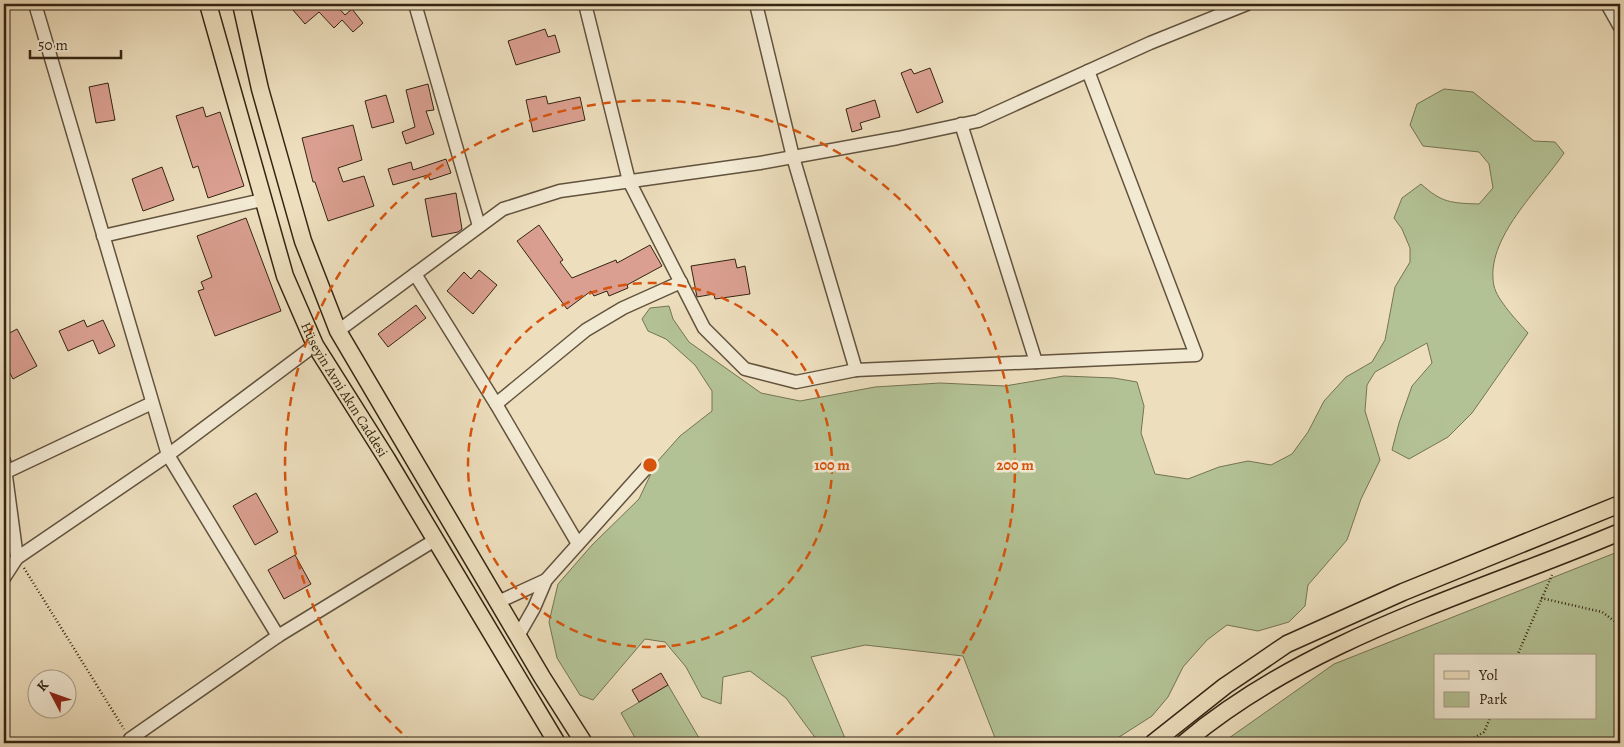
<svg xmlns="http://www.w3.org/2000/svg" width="1624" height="747" viewBox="0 0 1624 747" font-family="Alegreya,serif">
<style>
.green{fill:#b3c295;stroke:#747454;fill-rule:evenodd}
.building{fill:#da9f90;stroke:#342513}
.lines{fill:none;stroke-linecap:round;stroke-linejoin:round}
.minor-casing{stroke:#62533e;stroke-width:15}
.major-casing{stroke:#342513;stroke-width:19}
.path{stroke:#342513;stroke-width:2.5;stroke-dasharray:1 2.5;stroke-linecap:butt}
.minor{stroke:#f3ead4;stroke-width:12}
.major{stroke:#eddebd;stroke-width:16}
.ring{fill:none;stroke:#d6540d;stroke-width:2.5;stroke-dasharray:9 6}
.labels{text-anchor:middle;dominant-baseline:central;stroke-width:5;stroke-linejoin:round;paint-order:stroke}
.street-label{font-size:14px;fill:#342513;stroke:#f3ead4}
.centre{fill:#d6540d;stroke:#f3ead4;stroke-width:2.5}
.ring-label{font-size:15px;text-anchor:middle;font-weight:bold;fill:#d6540d;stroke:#f3ead4;stroke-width:5;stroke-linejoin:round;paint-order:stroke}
</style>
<rect width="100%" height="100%" fill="#eddebd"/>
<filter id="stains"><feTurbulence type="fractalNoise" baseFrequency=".004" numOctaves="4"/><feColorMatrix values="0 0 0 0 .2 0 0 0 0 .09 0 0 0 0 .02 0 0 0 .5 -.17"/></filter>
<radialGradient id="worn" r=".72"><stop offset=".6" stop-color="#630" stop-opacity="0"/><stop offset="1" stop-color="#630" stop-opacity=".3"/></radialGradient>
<g class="green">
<path d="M1444,89l29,3 61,49 21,1 9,11c-24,36 -80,86 -70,133 3,14 24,36 34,47l-56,80 -24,24 -39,22 -17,-9 7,-27 13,-37 20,-23 -5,-20 -52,29 -8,13 -2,26 15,49 -19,39 -14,41 -39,45 -3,21 -16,16 -31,9 -31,-6 -20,15 -24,27 -15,30 -16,19 -36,23 -23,4h-96l-34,-87 -98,-11 -54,12 36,86h-28l-33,-45 -36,-27 -27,6 -2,27 -19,-7 -16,-30 -21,-25 -20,-3 -52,61 -13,-5 -23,-37 -8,-36 9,-38 34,-39 47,-46 17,-36 24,-27 32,-25v-20l-17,-26 -29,-26 -18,-8 -6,-12 8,-11 19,-2 4,13 16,23 72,51 39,8 75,-14 65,-4 65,3 59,-10 50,2 23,4 7,24 -3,27 14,41 33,5 31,-12 29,-6 23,4 21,-11 16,-22 16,-31 22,-24 26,-15 13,-22 10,-53 15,-25v-14l-8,-19 -8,-11 8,-20 19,-14c21,19 30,19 58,20l14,-16 -4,-24 -10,-12 -56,-6 -13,-21 7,-21z"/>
<path d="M1620,551v192h-398l112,-79zM1435,656h160v62h-160z"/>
<polygon points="668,685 702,743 638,743 621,713"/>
</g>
<g class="building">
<polygon points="299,4 335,4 345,15 352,9 363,23 353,32 342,20 334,28 319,12 305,24 293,10"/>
<polygon points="545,29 548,37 555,35 560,52 516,65 508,41"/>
<polygon points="930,68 943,102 917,113 901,73 911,69 914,74"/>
<polygon points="108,83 115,120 96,123 89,87"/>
<polygon points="428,84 434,110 426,111 434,134 406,144 402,132 415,127 406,90"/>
<polygon points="386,95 394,122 372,128 365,101"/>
<polygon points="546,96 548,104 580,97 585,120 533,132 526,100"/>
<polygon points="875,100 880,117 860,123 862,129 852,132 846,109"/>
<polygon points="203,107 206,117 220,112 244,186 208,198 198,166 193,168 176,116"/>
<polygon points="353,125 362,160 338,168 343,182 364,176 374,206 328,221 315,182 313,182 302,138"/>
<polygon points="446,159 451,173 430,180 428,175 393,185 388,169 411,162 413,170"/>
<polygon points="162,167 174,200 143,211 132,179"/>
<polygon points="456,193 462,229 458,232 432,237 425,199"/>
<polygon points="246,218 281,311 215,336 198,291 204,289 201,282 212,277 197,236"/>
<polygon points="539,225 563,260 560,262 572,278 616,260 617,263 650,245 662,266 627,285 628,288 609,296 607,291 594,296 591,291 567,309 517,241"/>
<polygon points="735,259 737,268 745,266 750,294 715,299 714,294 697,297 691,266"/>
<polygon points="479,270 497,285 473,314 447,291 464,272 471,279"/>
<polygon points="416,305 426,318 388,347 378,334"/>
<polygon points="84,320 87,327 103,320 115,346 99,354 93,340 68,351 59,331"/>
<polygon points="17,329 37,366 13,379 4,362 4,336"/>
<polygon points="256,493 278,532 255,545 233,506"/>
<polygon points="295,555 311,584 284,599 268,570"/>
<polygon points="661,673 668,685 639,702 632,690"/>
</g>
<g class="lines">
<defs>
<g id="minor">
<polyline points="415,4 479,226"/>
<polyline points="585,4 629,181 704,328 745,369 796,382 856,370 1196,355 1088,71"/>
<polyline points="756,4 793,157 856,370"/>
<polyline points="1607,4 1620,27"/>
<polyline points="961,124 1036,362"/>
<polyline points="103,236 262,200"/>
<polyline points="415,274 496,404 578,544"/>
<polyline points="338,331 503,209 560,191 760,163 898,138 978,121 1150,43 1247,4"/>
<polyline points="496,404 586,330 623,308 681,282"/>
<polyline points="4,461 17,558"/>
<polyline points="6,472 152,403"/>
<polyline points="4,578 17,558 168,455 35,4"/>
<polyline points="498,602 546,580"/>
<polyline points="278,636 168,455 315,345"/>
<polyline points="518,636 534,608 546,580 648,466"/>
<polyline points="130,743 130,739 278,636 435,540"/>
</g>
<g id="major">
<path id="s1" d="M208,4l77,272 30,69 72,114 170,284"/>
<polyline points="241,4 260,89 303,241 338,331 542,677 584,743"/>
<polyline points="1153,743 1225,686 1287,644 1403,592 1620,504"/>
<path d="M1184,743c126,-106 287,-148 436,-211"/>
</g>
</defs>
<use href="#minor" class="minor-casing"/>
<use href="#major" class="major-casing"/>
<g class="path">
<polyline points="24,568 124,729"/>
<polyline points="1541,598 1602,612 1620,625"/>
<polyline points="1517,656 1552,575"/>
<polyline points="1465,743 1484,732 1490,718"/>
</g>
<use href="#minor" class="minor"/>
<use href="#major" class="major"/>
</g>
<g class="ring">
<circle cx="650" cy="465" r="182"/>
<path d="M413 743A365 365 0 1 1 887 743"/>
</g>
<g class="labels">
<g class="street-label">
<text stroke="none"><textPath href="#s1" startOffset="411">Hüseyin Avni Akın Caddesi</textPath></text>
</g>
</g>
<circle cx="650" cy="465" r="8" class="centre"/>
<g class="ring-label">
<text x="832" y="470">100 m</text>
<text x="1015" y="470">200 m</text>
</g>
<rect width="1624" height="747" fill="none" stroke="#eddebd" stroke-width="20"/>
<rect x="5" y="5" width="1614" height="737" fill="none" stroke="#342513" stroke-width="2.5"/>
<rect x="10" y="10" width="1604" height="727" fill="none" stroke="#342513"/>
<rect x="1434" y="654" width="162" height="65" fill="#f3ead4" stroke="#a79b87"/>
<rect x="1444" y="671" width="25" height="8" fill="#eddebd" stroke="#a79b87"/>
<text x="1479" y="680" font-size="15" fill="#342513">Yol</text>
<rect x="1444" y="692" width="25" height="15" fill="#b3c295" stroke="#a79b87"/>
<text x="1479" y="704" font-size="15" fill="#342513">Park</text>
<g transform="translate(52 694) rotate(311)"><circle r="24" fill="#f3ead4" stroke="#a79b87"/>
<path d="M0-4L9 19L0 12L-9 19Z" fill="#8f2418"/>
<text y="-8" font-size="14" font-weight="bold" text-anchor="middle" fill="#342513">K</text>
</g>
<path d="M30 50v8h91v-8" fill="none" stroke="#342513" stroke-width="2.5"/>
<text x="38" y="50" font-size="15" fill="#342513" stroke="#f3ead4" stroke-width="4" paint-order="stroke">50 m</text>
<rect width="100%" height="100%" filter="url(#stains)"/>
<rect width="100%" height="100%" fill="url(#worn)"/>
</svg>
